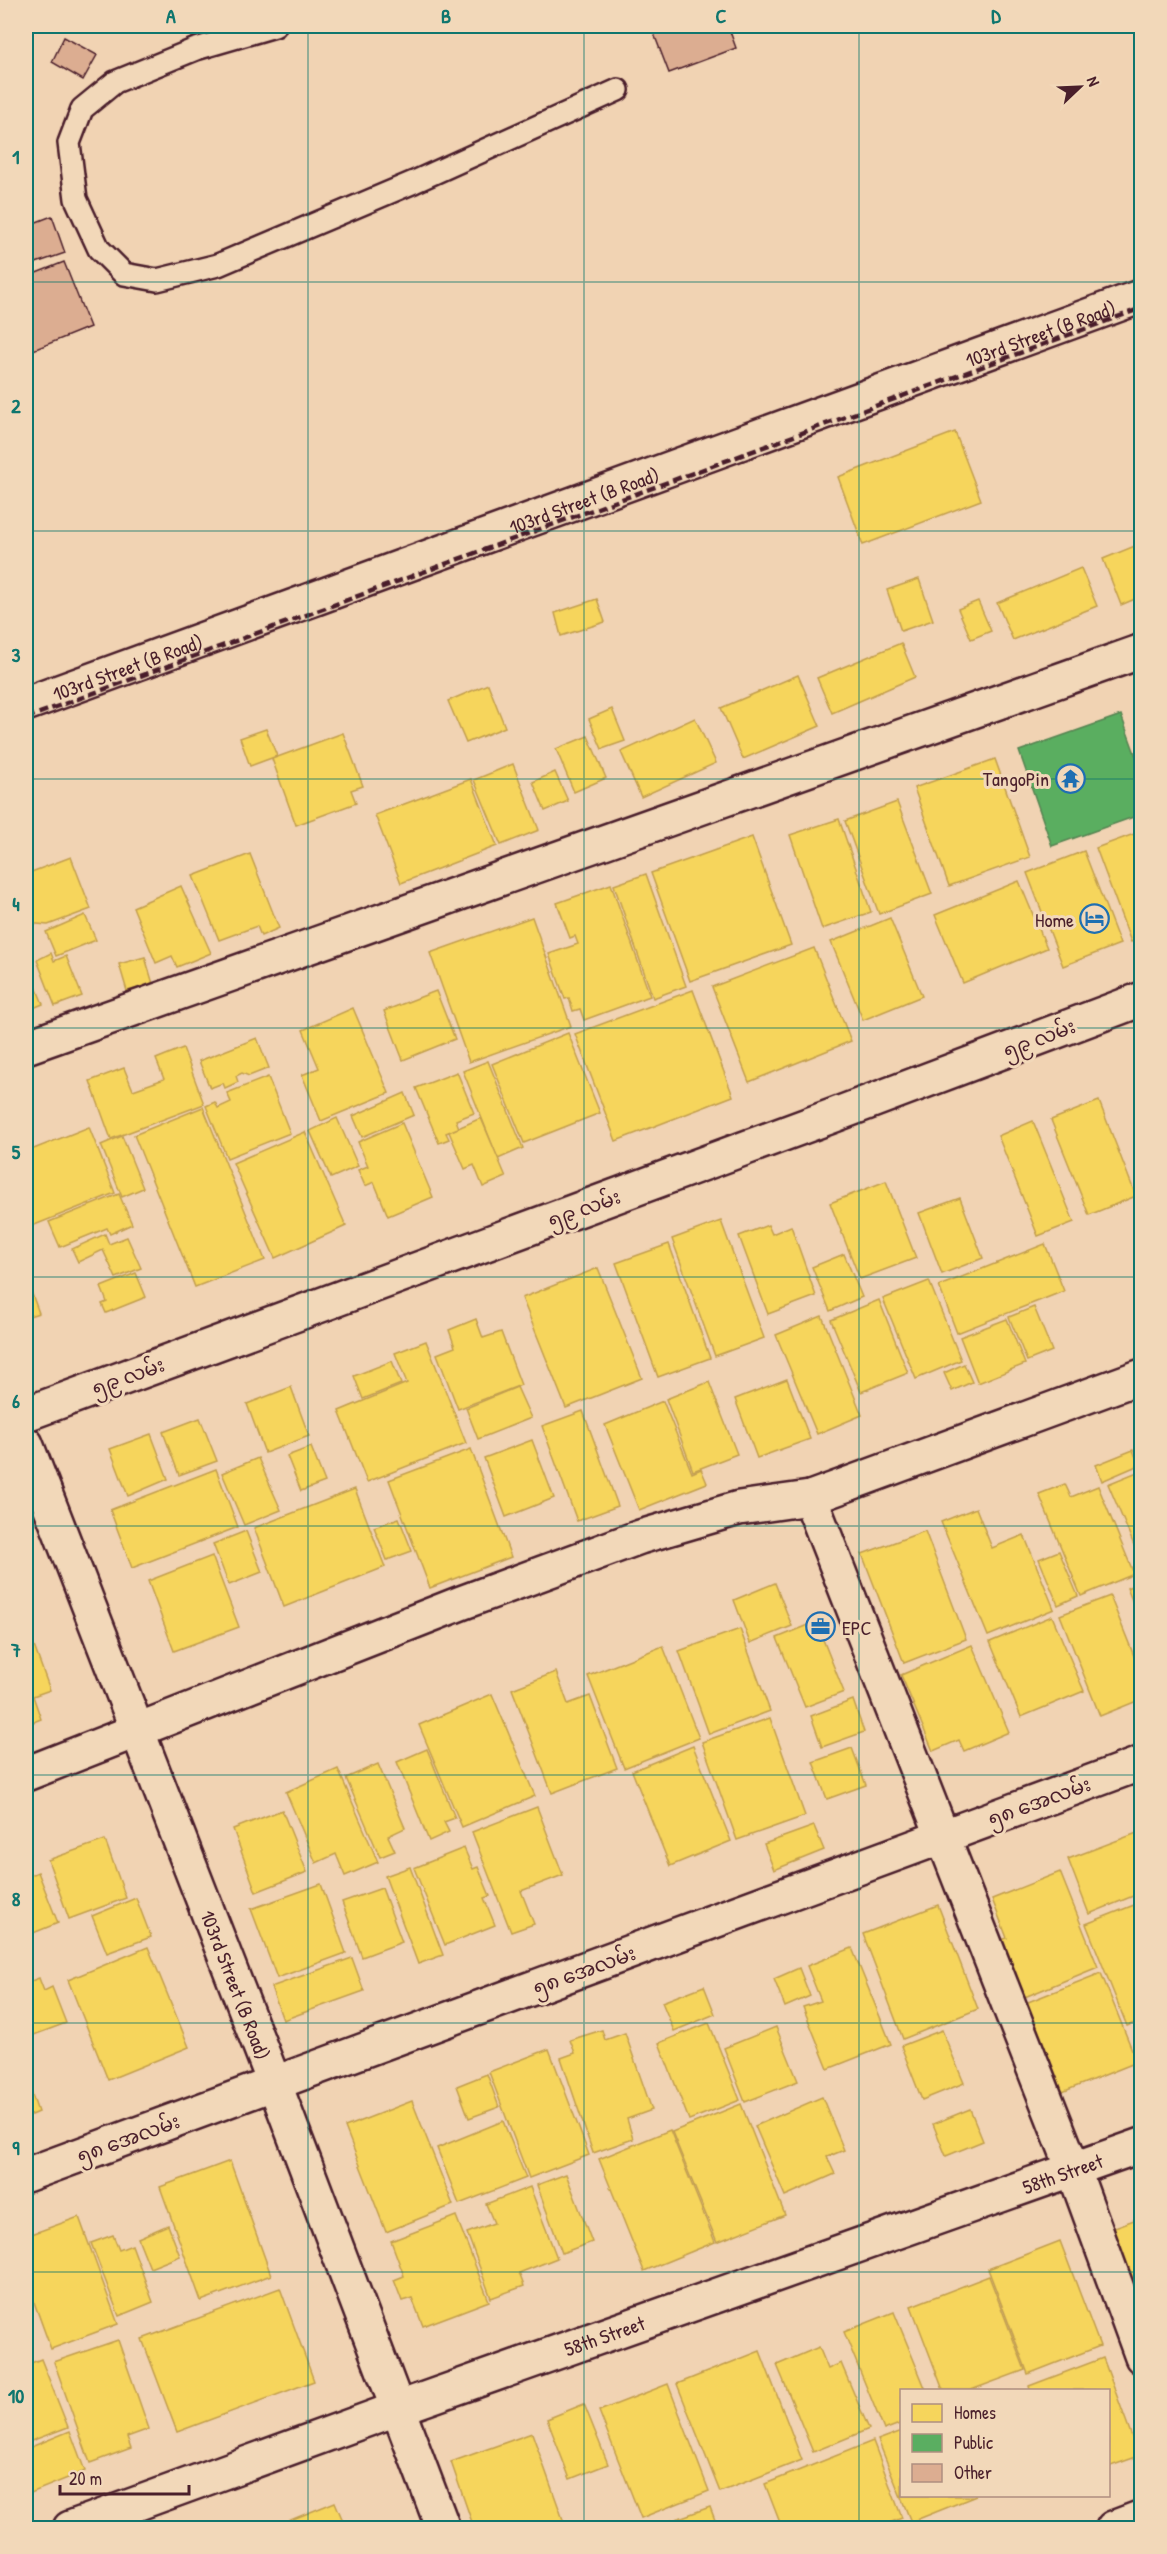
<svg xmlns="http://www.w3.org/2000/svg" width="1167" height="2554" viewBox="0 0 1167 2554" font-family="'Patrick Hand','Noto Sans Myanmar',sans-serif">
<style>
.homes{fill:#f6d55c;stroke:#c29e4d;stroke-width:1.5}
.public{fill:#5aae61;stroke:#558351;stroke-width:1.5}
.building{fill:#dcad91;stroke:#4a1f2b;stroke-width:1.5}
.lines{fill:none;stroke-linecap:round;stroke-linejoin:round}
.service-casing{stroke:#4a1f2b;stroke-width:26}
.minor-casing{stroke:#4a1f2b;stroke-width:38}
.service{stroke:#f2d8b9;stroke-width:21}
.minor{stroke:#f2d8b9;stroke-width:33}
.rail{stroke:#4a1f2b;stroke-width:4.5;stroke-dasharray:9 4.5;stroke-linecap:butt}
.grid{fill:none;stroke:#0f766e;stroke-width:1.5;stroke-opacity:0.55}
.labels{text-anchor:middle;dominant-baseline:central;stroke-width:6;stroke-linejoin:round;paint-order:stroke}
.street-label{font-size:20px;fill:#4a1f2b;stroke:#f2d8b9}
.poi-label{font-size:20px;fill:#4a1f2b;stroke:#f2d8b9;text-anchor:end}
.neatline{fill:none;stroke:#0f766e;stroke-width:2}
.grid-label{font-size:20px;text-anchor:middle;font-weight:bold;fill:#0f766e}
</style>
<rect width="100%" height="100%" fill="#f1d3b3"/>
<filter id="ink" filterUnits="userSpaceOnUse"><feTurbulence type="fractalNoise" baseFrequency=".0167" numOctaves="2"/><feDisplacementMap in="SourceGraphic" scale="12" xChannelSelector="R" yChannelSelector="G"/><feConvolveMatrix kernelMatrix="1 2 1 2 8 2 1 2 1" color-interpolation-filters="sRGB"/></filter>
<g filter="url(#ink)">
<g class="homes">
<polygon points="955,432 981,500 863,545 838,477"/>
<polygon points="1142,543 1142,596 1121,605 1103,559"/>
<polygon points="1081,568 1097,606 1013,640 997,603"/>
<polygon points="919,579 933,620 901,631 887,590"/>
<polygon points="597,599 605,622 561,636 555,613"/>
<polygon points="978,601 991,631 971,639 958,609"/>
<polygon points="901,643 915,677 832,713 817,678"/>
<polygon points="798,675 820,726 743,759 721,708"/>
<polygon points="488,684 505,727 466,743 448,701"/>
<polygon points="612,709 625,741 602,749 589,719"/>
<polygon points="695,718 716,763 641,797 621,752"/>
<polygon points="266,729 277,756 250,766 240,738"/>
<polygon points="343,733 363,786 351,790 356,803 296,825 272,759"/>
<polygon points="588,736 606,778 574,792 556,749"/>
<polygon points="995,759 1030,857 949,886 914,788"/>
<polygon points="513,764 539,830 501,845 474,780"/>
<polygon points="555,772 568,801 545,811 533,782"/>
<polygon points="471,779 497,846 401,883 375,815"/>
<polygon points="897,802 932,894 879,914 845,821"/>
<polygon points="839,819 871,912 822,929 790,835"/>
<polygon points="1142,831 1142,938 1131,942 1096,848"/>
<polygon points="752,837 791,945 690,981 651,873"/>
<polygon points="1084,851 1120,944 1063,966 1027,873"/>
<polygon points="250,854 279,928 261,936 257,926 219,940 193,876"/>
<polygon points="71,857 91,909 48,925 26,923 26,874"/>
<polygon points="646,874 686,986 653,998 614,885"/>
<polygon points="1019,881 1047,948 963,983 935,915"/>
<polygon points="611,884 650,996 584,1020 580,1009 573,1011 569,998 565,999 549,954 578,944 575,936 570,938 557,903"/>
<polygon points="181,886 211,953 177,967 172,956 156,963 133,907"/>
<polygon points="85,915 96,940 56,956 46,932"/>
<polygon points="532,917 571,1026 469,1062 430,953"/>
<polygon points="890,918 922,996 863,1020 831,942"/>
<polygon points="814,948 851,1041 749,1082 712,987"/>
<polygon points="51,953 54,961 66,956 82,996 55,1006 37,960"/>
<polygon points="145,957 153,984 127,991 119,964"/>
<polygon points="26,962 43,1004 26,1011"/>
<polygon points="693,990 733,1096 616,1141 575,1034"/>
<polygon points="436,991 455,1039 403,1060 384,1011"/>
<polygon points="353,1008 389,1093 321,1121 302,1075 319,1068 303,1030"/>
<polygon points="568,1033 600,1113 524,1143 492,1064"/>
<polygon points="257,1038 269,1068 249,1076 242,1073 236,1076 238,1082 225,1088 223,1083 210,1088 199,1061"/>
<polygon points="183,1048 204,1104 111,1139 90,1081 124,1068 133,1090 164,1079 156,1059"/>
<polygon points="488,1061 523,1148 498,1159 463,1071"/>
<polygon points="457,1072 474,1113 456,1120 459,1128 446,1133 449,1139 439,1143 416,1088"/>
<polygon points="268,1077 290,1133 227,1158 206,1106 215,1102 218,1108 231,1102 227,1093"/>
<polygon points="405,1093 414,1115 362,1137 353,1116"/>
<polygon points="1099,1101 1136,1196 1089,1215 1051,1120"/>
<polygon points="203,1107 265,1260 195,1287 134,1135"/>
<polygon points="337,1118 358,1166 331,1178 310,1131"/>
<polygon points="481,1118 506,1177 483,1187 474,1165 465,1169 449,1132"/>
<polygon points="1033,1121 1074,1222 1038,1236 998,1136"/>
<polygon points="402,1123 433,1197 388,1216 374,1182 365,1186 358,1170 368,1166 358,1142"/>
<polygon points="89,1127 115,1193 32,1226 26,1209 26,1152"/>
<polygon points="305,1132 346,1226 275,1258 233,1163"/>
<polygon points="122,1136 143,1188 122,1197 101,1145"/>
<polygon points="886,1181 916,1258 860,1279 830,1203"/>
<polygon points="119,1194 132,1224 110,1234 107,1228 60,1247 49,1222"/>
<polygon points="960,1198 983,1258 942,1274 919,1213"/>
<polygon points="721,1221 764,1338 715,1356 672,1239"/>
<polygon points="768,1225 772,1234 791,1226 816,1296 768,1314 739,1236"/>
<polygon points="105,1234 109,1244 127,1237 141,1268 116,1278 103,1250 78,1262 72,1249"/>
<polygon points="669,1244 710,1358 658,1377 616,1263"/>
<polygon points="1045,1244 1064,1291 957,1333 939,1286"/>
<polygon points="844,1254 862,1297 830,1311 812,1267"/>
<polygon points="598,1268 642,1378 566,1408 522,1298"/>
<polygon points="136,1273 146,1297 106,1313 102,1304 107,1302 101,1287"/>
<polygon points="26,1278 39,1313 26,1317"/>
<polygon points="929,1281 961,1360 916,1379 883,1299"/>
<polygon points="879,1300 908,1373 861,1392 831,1320"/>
<polygon points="1034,1307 1052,1351 1027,1361 1009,1317"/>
<polygon points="822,1316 862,1415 817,1434 776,1335"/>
<polygon points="476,1319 483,1338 501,1332 521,1385 458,1409 437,1354 455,1347 449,1330"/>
<polygon points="1007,1319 1025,1364 978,1383 960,1337"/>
<polygon points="426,1341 466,1443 367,1482 339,1411 407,1383 395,1353"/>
<polygon points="392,1361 401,1384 363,1399 354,1376"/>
<polygon points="964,1364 972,1382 952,1391 944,1373"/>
<polygon points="787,1379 810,1439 757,1458 735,1399"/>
<polygon points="709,1382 737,1454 693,1471 666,1399"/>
<polygon points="291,1387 309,1436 265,1453 247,1404"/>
<polygon points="517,1387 531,1418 478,1439 466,1408"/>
<polygon points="663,1401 692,1473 701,1469 707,1483 639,1510 605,1425"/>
<polygon points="583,1411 618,1506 577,1521 542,1426"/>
<polygon points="200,1418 217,1461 179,1475 163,1432"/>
<polygon points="151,1434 168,1479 128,1496 110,1449"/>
<polygon points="532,1440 554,1498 506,1517 484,1458"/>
<polygon points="311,1447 325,1482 301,1491 287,1456"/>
<polygon points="471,1449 511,1557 430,1588 389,1480"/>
<polygon points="1133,1450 1139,1465 1102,1481 1096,1465"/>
<polygon points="258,1458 281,1510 244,1525 222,1473"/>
<polygon points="216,1469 238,1527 132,1568 110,1510"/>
<polygon points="1142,1470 1142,1564 1108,1484"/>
<polygon points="1065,1484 1071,1497 1098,1486 1134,1574 1081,1596 1039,1494"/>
<polygon points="355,1489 385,1567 284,1607 254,1528"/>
<polygon points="976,1508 992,1548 1024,1535 1054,1609 988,1636 941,1522"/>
<polygon points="399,1518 412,1551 387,1560 374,1527"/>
<polygon points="246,1531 262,1572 229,1585 213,1544"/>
<polygon points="925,1531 966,1639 904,1663 862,1554"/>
<polygon points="1059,1551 1078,1596 1058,1605 1039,1559"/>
<polygon points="212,1556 239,1627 174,1651 148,1581"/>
<polygon points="1142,1581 1142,1625 1127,1588"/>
<polygon points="775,1583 792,1626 750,1643 734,1600"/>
<polygon points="1110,1596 1142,1676 1142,1699 1100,1716 1060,1615"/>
<polygon points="1052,1616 1084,1691 1021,1717 990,1642"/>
<polygon points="816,1622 844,1692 805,1707 777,1638"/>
<polygon points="26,1624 50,1690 33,1696 41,1719 26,1725"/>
<polygon points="740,1629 770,1711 709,1734 679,1651"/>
<polygon points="972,1645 1009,1732 964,1751 959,1740 933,1751 901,1675"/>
<polygon points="663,1646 699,1738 624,1768 588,1676"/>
<polygon points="556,1672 568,1704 590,1696 617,1768 552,1793 512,1689"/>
<polygon points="492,1694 535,1796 462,1827 419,1725"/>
<polygon points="853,1700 864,1732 822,1747 811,1716"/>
<polygon points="770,1718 805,1816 737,1840 702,1742"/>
<polygon points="693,1746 731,1841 670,1866 632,1771"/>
<polygon points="852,1748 866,1785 827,1799 813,1762"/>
<polygon points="427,1749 455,1818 444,1822 449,1832 429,1841 397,1762"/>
<polygon points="378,1764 405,1828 388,1836 395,1851 380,1857 346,1778"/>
<polygon points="338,1769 378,1862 345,1876 336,1854 316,1863 286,1792"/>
<polygon points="537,1807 563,1875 521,1891 534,1924 511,1932 472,1832"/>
<polygon points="282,1810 307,1872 256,1892 233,1829"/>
<polygon points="814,1826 824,1850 774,1870 764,1844"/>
<polygon points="1142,1831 1142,1902 1138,1894 1089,1914 1068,1859"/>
<polygon points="105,1840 126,1898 69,1919 48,1860"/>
<polygon points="464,1848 473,1869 478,1867 490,1896 484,1898 495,1925 445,1945 414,1868"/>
<polygon points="410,1867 443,1955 418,1964 385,1876"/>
<polygon points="38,1872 58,1923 26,1936 26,1877"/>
<polygon points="1060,1872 1098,1967 1015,2001 992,1943 1007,1938 992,1899"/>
<polygon points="321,1884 346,1953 277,1978 251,1909"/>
<polygon points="382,1888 402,1942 362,1957 342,1902"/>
<polygon points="136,1898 151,1937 107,1953 92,1916"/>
<polygon points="938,1905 978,2009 903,2039 863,1934"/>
<polygon points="1134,1905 1142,1925 1142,2020 1127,2026 1086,1924"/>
<polygon points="148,1947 189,2047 108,2080 68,1980"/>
<polygon points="852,1948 891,2044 828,2069 803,2007 821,2001 807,1966"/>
<polygon points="352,1958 364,1991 283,2020 271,1987"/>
<polygon points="799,1968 810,1996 785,2007 774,1979"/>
<polygon points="1101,1973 1137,2062 1055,2095 1018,2006"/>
<polygon points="39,1978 44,1991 52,1987 66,2023 26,2038 26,1983"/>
<polygon points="704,1986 715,2014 674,2031 662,2002"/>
<polygon points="709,2023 740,2100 689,2120 659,2043"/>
<polygon points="776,2027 798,2081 745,2102 724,2048"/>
<polygon points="602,2030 605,2040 625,2033 652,2110 627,2119 633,2139 593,2153 561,2058 575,2053 570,2040"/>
<polygon points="942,2030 964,2083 922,2100 901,2046"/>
<polygon points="549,2049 589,2155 529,2178 489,2072"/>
<polygon points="487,2074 499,2107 469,2118 457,2086"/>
<polygon points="26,2077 38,2112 26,2117"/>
<polygon points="822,2097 844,2150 827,2157 835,2174 785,2196 755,2126"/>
<polygon points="412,2101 453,2205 386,2232 345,2127"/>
<polygon points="741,2104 785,2215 717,2242 672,2132"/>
<polygon points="970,2109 983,2141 946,2156 933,2124"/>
<polygon points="503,2121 526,2178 459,2204 437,2148"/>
<polygon points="670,2130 715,2242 644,2271 599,2159"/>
<polygon points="230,2161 271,2275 201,2301 160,2187"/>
<polygon points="566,2174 592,2242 562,2253 537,2185"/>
<polygon points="530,2187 557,2258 519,2273 524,2286 491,2298 467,2233 494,2223 486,2204"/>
<polygon points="456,2216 489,2301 423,2326 412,2298 402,2301 394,2280 404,2276 391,2241"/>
<polygon points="79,2217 118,2324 51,2349 26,2280 26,2236"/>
<polygon points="1142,2217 1142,2325 1104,2231"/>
<polygon points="168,2225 180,2256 150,2268 138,2238"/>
<polygon points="113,2235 119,2250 132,2245 153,2302 119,2316 91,2243"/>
<polygon points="1060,2241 1100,2346 1028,2374 988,2269"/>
<polygon points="989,2276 1025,2370 971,2390 943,2390 911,2306"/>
<polygon points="280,2288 314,2381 177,2432 142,2339"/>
<polygon points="894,2312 926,2390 902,2390 902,2423 884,2430 844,2332"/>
<polygon points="118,2340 149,2429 127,2437 131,2448 90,2463 54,2362"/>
<polygon points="819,2347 828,2369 841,2363 869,2429 813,2452 777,2365"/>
<polygon points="760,2351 802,2460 720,2492 677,2384"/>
<polygon points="1103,2358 1139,2456 1108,2467 1108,2390 1030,2390 1029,2386"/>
<polygon points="41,2359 68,2427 26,2443 26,2365"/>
<polygon points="668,2384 709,2491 641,2518 599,2411"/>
<polygon points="584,2404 608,2464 570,2479 547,2419"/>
<polygon points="70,2431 85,2471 26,2495 26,2449"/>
<polygon points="902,2431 902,2496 976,2496 911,2522 878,2440"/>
<polygon points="532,2433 566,2528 474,2528 451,2462"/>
<polygon points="873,2441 902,2518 876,2528 782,2528 765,2484"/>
<polygon points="335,2502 346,2528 271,2528"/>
<polygon points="710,2507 718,2528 651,2528"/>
</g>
<polygon class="public" points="1121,715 1142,773 1142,814 1052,846 1019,751"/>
<g class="building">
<polygon points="651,26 728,26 736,48 669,73"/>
<polygon points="64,37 97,55 83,80 52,62"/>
<polygon points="52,216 65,253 33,264 26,244 26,226"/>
<polygon points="64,262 90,327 26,353 26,277"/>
</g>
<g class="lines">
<defs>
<polyline id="service" points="275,26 196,49 115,82 82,109 69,143 76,199 99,249 124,274 157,280 218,265 414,182 618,90"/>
<g id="minor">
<path id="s1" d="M26,704l1116,-408"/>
<polyline points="26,1047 1142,651"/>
<polyline points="26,1414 832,1116 1142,999"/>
<path id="s2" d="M26,1444l249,641 168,443"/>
<polyline points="810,1498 1074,2171 1142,2357"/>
<polyline points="26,1774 461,1603 640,1537 739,1508 810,1498 1142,1376"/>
<polyline points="26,2175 1142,1763"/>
<path id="s3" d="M70,2528l329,-120 743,-263"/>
<polyline points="1113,2528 1142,2517"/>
</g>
</defs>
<use href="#service" class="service-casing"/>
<use href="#minor" class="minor-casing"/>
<use href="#service" class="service"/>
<use href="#minor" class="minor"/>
<polyline class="rail" points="26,718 1142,308"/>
</g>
</g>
<path class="grid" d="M308,26v2502M584,26v2502M859,26v2502M26,282h1116M26,531h1116M26,779h1116M26,1028h1116M26,1277h1116M26,1526h1116M26,1775h1116M26,2023h1116M26,2272h1116"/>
<defs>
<symbol id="temple-ring" viewBox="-11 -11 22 22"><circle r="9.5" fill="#f2d8b9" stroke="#1f6fb2" stroke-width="1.5"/><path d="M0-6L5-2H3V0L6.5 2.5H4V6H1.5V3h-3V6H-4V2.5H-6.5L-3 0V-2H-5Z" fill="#1f6fb2"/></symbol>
<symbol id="hotel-ring" viewBox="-11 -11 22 22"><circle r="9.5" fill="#f2d8b9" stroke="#1f6fb2" stroke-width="1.5"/><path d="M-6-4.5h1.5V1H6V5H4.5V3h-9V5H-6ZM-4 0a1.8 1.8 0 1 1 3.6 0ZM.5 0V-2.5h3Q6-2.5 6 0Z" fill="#1f6fb2"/></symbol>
<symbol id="office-ring" viewBox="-11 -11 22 22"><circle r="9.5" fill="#f2d8b9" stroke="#1f6fb2" stroke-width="1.5"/><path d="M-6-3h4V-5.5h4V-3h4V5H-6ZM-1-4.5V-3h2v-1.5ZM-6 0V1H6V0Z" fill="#1f6fb2"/></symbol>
</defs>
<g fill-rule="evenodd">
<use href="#temple-ring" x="1054" y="762" width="33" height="33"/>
<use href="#hotel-ring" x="1078" y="902" width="33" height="33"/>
<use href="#office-ring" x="804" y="1610" width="33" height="33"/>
</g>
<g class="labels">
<g class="street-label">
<text stroke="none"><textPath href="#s1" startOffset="1080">103rd Street (B Road)</textPath></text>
<text stroke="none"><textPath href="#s1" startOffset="594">103rd Street (B Road)</textPath></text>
<text stroke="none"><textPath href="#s1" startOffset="108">103rd Street (B Road)</textPath></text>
<text transform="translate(1039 1038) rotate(-21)">၅၉ လမ်း</text>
<text transform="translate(584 1208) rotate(-20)">၅၉ လမ်း</text>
<text transform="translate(128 1376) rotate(-20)">၅၉ လမ်း</text>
<text transform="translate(1039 1801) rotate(-20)">၅၈ အေလမ်း</text>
<text transform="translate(584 1970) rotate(-20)">၅၈ အေလမ်း</text>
<text stroke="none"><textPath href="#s2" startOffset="580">103rd Street (B Road)</textPath></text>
<text transform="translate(128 2138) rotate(-20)">၅၈ အေလမ်း</text>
<text stroke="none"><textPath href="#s3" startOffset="1054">58th Street</textPath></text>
<text stroke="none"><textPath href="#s3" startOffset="568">58th Street</textPath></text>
</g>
<g class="poi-label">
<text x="1049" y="778">TangoPin</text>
<text x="1074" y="919">Home</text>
<text x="842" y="1627" text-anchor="start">EPC</text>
</g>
</g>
<rect width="1167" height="2554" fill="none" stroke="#f2d8b9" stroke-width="66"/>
<rect x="900" y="2389" width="210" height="108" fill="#f2d8b9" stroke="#af8e80" stroke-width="1.5"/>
<rect x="912" y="2404" width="30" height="18" fill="#f6d55c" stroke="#af8e80" stroke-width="1.5"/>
<text x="954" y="2419" font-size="18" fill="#4a1f2b">Homes</text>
<rect x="912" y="2434" width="30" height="18" fill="#5aae61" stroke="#af8e80" stroke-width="1.5"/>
<text x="954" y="2449" font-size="18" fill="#4a1f2b">Public</text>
<rect x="912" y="2464" width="30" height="18" fill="#dcad91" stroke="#af8e80" stroke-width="1.5"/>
<text x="954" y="2479" font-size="18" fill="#4a1f2b">Other</text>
<g transform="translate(1080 87) rotate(67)" stroke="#f2d8b9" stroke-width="4.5" paint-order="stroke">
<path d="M0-4.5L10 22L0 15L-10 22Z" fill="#4a1f2b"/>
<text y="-9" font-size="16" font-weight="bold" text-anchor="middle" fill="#4a1f2b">N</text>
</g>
<path d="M60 2485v9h129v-9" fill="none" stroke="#4a1f2b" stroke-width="3"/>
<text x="69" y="2485" font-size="18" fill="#4a1f2b" stroke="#f2d8b9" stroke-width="4.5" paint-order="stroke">20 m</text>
<rect x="33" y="33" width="1101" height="2488" class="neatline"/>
<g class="grid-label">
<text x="171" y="23">A</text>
<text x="446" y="23">B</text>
<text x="721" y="23">C</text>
<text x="996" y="23">D</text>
<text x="16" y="164">1</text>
<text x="16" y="413">2</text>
<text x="16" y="662">3</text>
<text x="16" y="911">4</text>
<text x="16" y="1159">5</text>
<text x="16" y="1408">6</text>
<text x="16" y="1657">7</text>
<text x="16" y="1906">8</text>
<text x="16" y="2155">9</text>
<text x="16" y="2403">10</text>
</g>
</svg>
